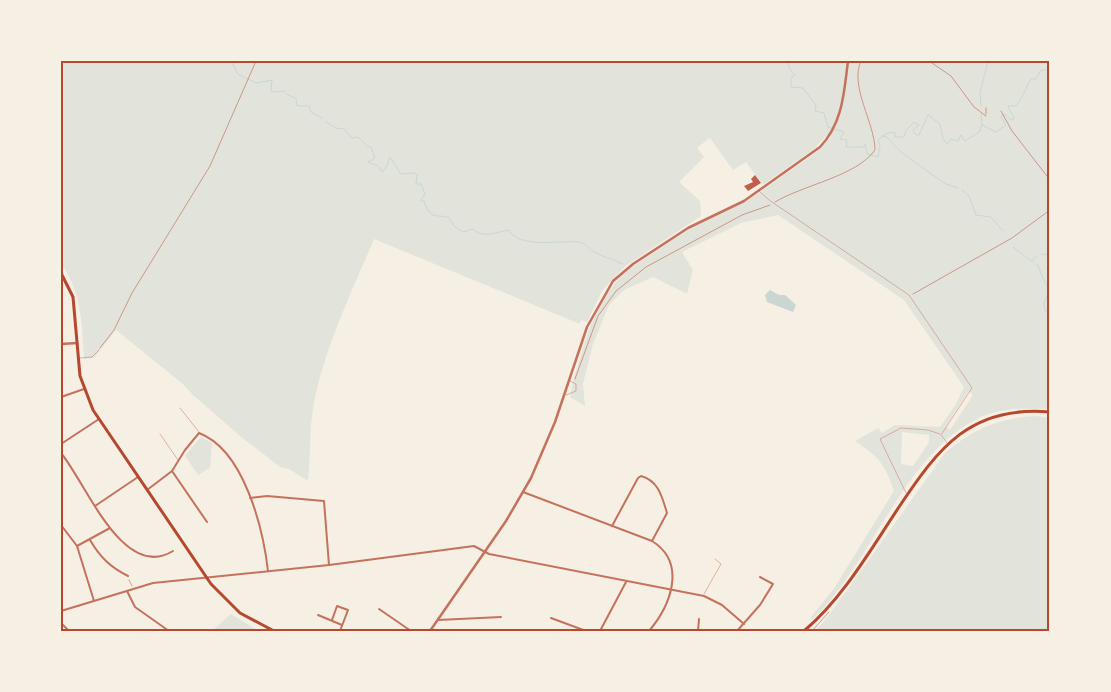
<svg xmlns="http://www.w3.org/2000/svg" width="1111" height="692" viewBox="0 0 1111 692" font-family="'Public Sans',sans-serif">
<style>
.green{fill:#e2e4dc;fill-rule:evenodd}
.water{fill:#c9d6d2}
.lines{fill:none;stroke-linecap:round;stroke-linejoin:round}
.stream{stroke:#c9d6d2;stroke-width:1}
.building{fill:#bf614a}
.path{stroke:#b5482f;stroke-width:0.5}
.service{stroke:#c5725c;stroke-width:0.5}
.minor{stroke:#c5725c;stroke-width:2}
.tertiary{stroke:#c5725c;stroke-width:2.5}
.primary{stroke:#b5482f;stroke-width:3}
.neatline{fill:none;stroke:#b5482f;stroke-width:2}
</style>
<rect width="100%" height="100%" fill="#f6efe4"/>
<g class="green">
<path d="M61,61h989v348c-20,0 -42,-2 -61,5 -82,29 -115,148 -177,206l-1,-3 24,-30 59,-96c-10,-28 -14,-33 -39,-50l23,-13 4,5 13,-8 45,2 16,-23 8,-17 -60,-87 -126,-85 -37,8 -59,29 11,18 -6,24 -34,-17 -29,13 -15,15 -16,39 -10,40 2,22 -15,-9 4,-20 17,-53 14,-28 18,-23 63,-42 61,-30 70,-49 14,-15 -3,-3 -14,15 -51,36 -17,-23 -13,8 -23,-32 -13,10 7,9 -25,25 21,19 1,15 -77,51 -22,24 -15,31 -6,-2 -1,4 -206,-85c-23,55 -51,111 -61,170 -4,24 -2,48 -5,72l-19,-12 -9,-2 -40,-31 -47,-41 -10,-11 -67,-54 -22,28 -10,1c-2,-33 -2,-67 -23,-95zM969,391l4,4 -23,35 -4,-4zM902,432l27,3v7l-16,24 -12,-2z"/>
<path d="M1035,416l15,2v213h-236l8,-7 26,-35 97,-136c27,-24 55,-35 90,-37z"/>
<polygon points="201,437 212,443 210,468 198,475 185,456"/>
<polygon points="231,614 259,631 212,631"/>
</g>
<polygon class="water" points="770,290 779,295 785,295 796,305 793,312 767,302 765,295"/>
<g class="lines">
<g class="stream">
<polyline points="231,61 238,74 256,83 272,80 271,92 284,91 288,95 296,98 297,106 309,106 311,112 322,118"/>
<path d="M788,61l1,7 6,7 -4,3v9l12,1 13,17 -1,6 9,2 4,14 16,5 -4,7 7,1 -1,7h17l2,-3 2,10 11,3 2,-11 -2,-6c5,-5 10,-9 18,-7l-2,4h10l2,-7 8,-8 5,3 -6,5 3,5h3l9,-20 12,9 3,15 4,5 4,-5 7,2 3,-6 4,6 14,-9 3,-7 14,7 10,-7 -5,-8 4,-3 6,6 3,-1 -6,-13h8c8,-10 9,-17 15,-27h5l5,-9h9"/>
<polyline points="981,105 980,93 988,61"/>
<polyline points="981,114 982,125"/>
<path d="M326,122l10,6 8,1 8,9 6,-1 10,10h3l4,11 -7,4 10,4 4,6 5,-6 3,-9 11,17 13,-1 3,2 -1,9h5l4,10 -5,7h4c6,21 15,12 25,17l5,8 9,6 10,-3c10,10 23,3 36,1 10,19 50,10 69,12 8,0 10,7 16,10 9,5 19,7 29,12"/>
<polyline points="882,136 887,137 901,152 930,173 946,184 958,188"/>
<polyline points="962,190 969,196 976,215 991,217 1003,231"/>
<polyline points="1013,247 1034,263"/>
<polyline points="1041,255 1045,254 1050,255"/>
<polyline points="1032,260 1037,256"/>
<polyline points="1037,264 1049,291 1044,303 1045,311 1050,314"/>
</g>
</g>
<polygon class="building" points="755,175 761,183 748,191 744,186 753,182 751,179"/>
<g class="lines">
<g class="path">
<polyline points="929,61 951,76 974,107 986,116"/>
<polyline points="1001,111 1012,131 1050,180"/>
<polyline points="986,114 986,108"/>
<path d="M775,202c28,-17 82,-26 100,-52 0,-27 -26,-64 -14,-89"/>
<polyline points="913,294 1012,238 1050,210"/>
<polyline points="100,348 114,330 132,293 210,166 256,61"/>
<polyline points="575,379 598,316 616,291 646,267 742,215 770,205"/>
<polyline points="129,580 132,586"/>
<polyline points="812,631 829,612"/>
</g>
<g class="service">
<polyline points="759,191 769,200 909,295 972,388 941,435"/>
<polyline points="80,358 92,357 99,350"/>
<polyline points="566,395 576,391 576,384 570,381"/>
<polyline points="180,408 199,432"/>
<polyline points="160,434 178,460"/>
<polyline points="942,436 947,443"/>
<polyline points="906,493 880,439 901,428 928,430 940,434"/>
<polyline points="704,594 721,564 715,559"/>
</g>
<g class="minor">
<polyline points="61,397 84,389"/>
<polyline points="61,444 99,419"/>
<path d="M61,453c25,30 62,129 112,98"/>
<polyline points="172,471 207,522"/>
<path d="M147,490l25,-19 13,-21 14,-17c45,17 64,95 69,138"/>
<path d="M523,492l129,49c35,22 19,64 -3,90"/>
<polyline points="250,498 267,496 324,501 329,565"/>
<polyline points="95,506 138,477"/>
<polyline points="61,525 77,546 94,601"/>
<path d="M612,526l26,-48 3,-2c18,5 21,21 26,37l-15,28"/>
<path d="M90,540c10,17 20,27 38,36"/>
<polyline points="77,546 110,528"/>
<polyline points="127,591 135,607 169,631"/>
<polyline points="379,609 411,631"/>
<polyline points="61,611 153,583 329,565 474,546 489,554 704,596 722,605 744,624"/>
<polyline points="318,615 342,625"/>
<polyline points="551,618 586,631"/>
<polyline points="332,620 337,606 348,610 340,631"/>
<polyline points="438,620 501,617"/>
<polyline points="61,623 69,631"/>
<polyline points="600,631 626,582"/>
<polyline points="698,631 699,619"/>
<polyline points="737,631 760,605 773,584 760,577"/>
</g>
<g class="tertiary">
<polyline points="61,344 77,343"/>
<path d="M430,631l76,-110 25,-43 24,-56 32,-95 26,-46 20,-17 55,-36 56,-27 76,-54c23,-24 24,-55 28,-86"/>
</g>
<g class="primary">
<polyline points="61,273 73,297 80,376 93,410 211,584 240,613 274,631"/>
<path d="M804,631c39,-33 67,-82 95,-124 40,-60 72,-102 151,-95"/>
</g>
</g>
<rect width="1111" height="692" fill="none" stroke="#f6efe4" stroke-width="125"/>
<rect x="62" y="62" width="986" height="568" class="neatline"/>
</svg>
